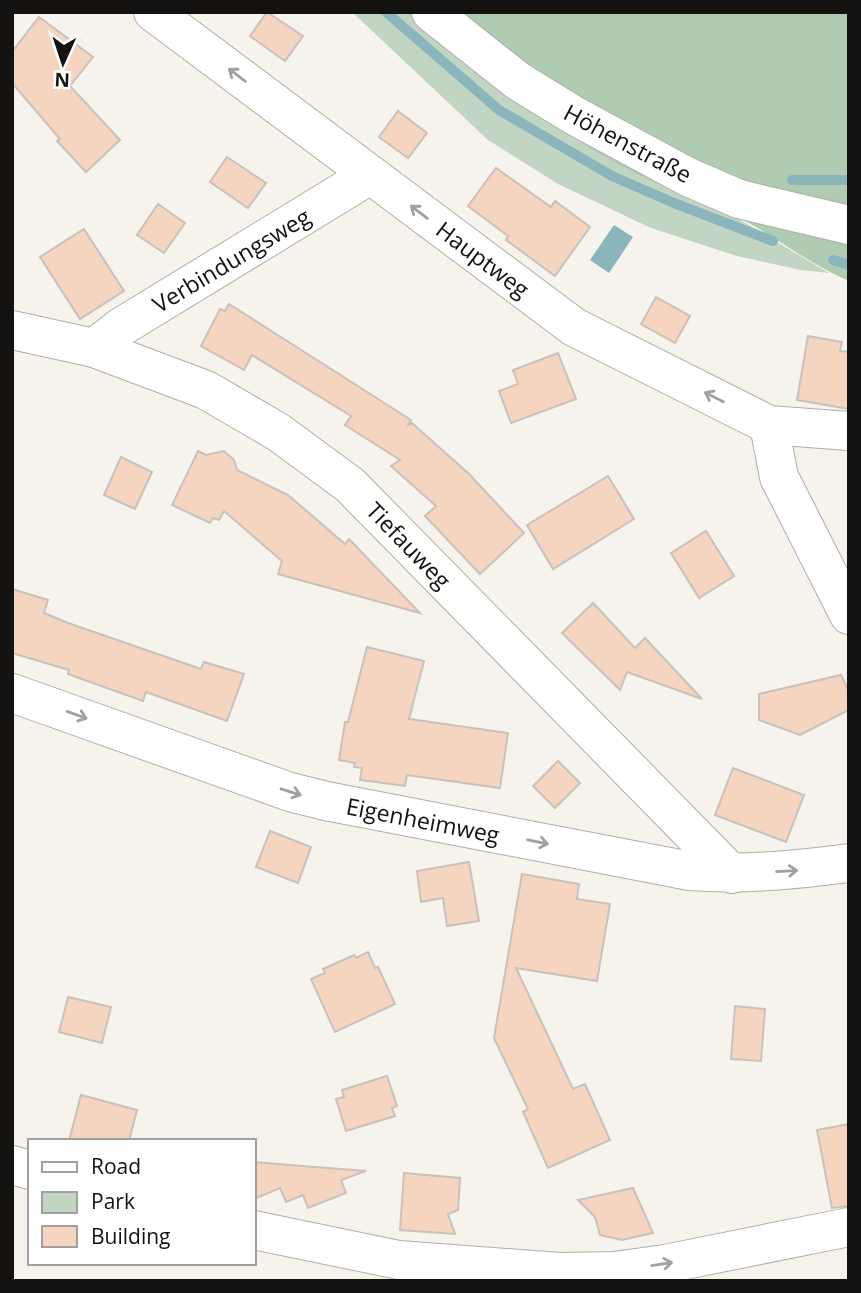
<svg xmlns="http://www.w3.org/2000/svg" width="861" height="1293" viewBox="0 0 861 1293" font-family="'Open Sans',sans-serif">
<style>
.green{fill:#c1d5c2}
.forest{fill:#afcbb1}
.water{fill:#8ab5bd}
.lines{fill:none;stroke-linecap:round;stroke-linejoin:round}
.stream{stroke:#8ab5bd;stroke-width:10}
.building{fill:#f5d5bf;stroke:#c8c1bc;stroke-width:2}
.minor-casing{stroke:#b0aea7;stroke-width:40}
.minor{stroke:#fff;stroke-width:38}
.oneway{stroke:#a1a09f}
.labels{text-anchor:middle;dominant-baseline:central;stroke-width:5;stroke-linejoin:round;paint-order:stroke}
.street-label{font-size:23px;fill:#131210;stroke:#fff}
</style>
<rect width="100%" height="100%" fill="#f5f3eb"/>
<polygon class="green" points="352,12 405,12 469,66 561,129 644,177 730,214 829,273 801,270 737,256 651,228 558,184 488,140"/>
<path class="forest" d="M405,12h444v269c-43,-18 -78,-49 -120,-68 -28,-12 -56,-22 -84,-35 -87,-43 -166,-103 -240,-166z"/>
<polygon class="water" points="614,225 633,237 609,273 590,260"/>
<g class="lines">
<g class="stream">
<polyline points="386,12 499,110 612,176 674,203 773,241"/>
<polyline points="792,180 849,180"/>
<polyline points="833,260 849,265"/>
</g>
</g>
<g class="building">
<polygon points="267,12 303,36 285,61 250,36"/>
<polygon points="39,17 93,57 70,86 120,140 86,172 57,141 60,139 12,83 12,52"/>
<polygon points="398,111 427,133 408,158 379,137"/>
<polygon points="227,157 266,183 248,208 210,182"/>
<polygon points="496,168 551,207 555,201 590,227 555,276 506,240 508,236 468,206"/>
<polygon points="158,204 185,223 164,253 137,235"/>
<polygon points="84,229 124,291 80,319 40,257"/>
<polygon points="656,297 690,316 675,343 641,324"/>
<polygon points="229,304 411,420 408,425 412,423 469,474 524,533 480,574 425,516 436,506 391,466 400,460 345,425 351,416 252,355 244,370 201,346 220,309 225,311"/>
<polygon points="808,336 842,342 840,351 849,352 849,409 797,400"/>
<polygon points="558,353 576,399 511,423 499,391 518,384 513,370"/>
<polygon points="198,451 206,455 224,451 234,460 237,470 288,495 345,544 349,539 420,613 278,574 282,561 224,511 219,520 213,518 210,523 172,505"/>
<polygon points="121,457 152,472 135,509 104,495"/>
<polygon points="608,476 634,519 553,569 527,525"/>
<polygon points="706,531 734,576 699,598 671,553"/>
<polygon points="12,589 48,600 44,613 68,623 201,669 204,662 244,674 227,721 146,692 143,701 68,674 69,670 12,653"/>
<polygon points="593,603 635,648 645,638 702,699 627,672 620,690 562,633"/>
<polygon points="367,647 424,661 409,719 508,733 500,788 407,775 405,786 360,780 362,768 354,767 355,763 339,760 345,722 348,722"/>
<polygon points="841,675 849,691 849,710 800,735 759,720 759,694"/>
<polygon points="558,761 580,783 555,808 533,786"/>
<polygon points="733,768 804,795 786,842 715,815"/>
<polygon points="270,831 311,847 298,883 256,867"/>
<polygon points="469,862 479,921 447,926 443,898 421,902 417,871"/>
<polygon points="522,874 579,884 577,899 610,904 597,981 516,968 573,1089 585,1084 610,1140 548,1168 523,1112 528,1109 494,1038"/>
<polygon points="368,952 375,968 378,967 395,1004 335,1032 311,979 325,973 323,969 354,955 356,958"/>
<polygon points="68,997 111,1007 102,1043 59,1032"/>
<polygon points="735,1006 765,1009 761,1061 731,1059"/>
<polygon points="387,1076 397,1106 392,1108 395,1116 346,1131 336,1099 344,1097 342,1090"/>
<polygon points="81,1095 137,1110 129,1141 69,1141"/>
<polygon points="849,1124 849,1206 832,1208 817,1130"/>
<polygon points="254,1162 290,1165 366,1171 341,1180 346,1193 308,1208 303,1195 286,1202 280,1188 254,1199"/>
<polygon points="404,1173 460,1178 458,1210 448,1214 455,1234 400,1230"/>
<polygon points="633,1188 653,1233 622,1240 600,1235 595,1217 578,1200"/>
</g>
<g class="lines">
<defs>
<g id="minor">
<polyline points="153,12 574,327 769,425 849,431"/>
<polyline points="431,12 518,81 575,116 688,177 739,199 849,225"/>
<polyline points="12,330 94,348 206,390 278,432 350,485 732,874"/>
<polyline points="94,348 121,327 370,175"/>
<polyline points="769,425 779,477 849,615"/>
<path d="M12,693l278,99 36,9 364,70c53,4 105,-1 159,-8"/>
<polyline points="12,1165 30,1170"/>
<polyline points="254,1230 399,1260 560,1272 614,1271 665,1264 849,1227"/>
</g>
</defs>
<use href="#minor" class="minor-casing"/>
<use href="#minor" class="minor"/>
</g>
<defs><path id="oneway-shaft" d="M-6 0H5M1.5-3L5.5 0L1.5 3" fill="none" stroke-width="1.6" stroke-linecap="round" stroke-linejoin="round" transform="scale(1.75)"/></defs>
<g class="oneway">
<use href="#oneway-shaft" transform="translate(237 75) rotate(-143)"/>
<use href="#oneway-shaft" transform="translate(419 212) rotate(-143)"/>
<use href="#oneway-shaft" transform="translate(714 397) rotate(-153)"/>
<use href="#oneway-shaft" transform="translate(77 715) rotate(20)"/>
<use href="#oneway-shaft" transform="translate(291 792) rotate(17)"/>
<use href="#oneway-shaft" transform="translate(538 842) rotate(11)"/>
<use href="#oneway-shaft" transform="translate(787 871) rotate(-3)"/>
<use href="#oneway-shaft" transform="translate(662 1264) rotate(-9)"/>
</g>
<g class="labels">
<g class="street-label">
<text transform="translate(628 143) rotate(28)">Höhenstraße</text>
<text transform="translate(483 259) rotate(37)">Hauptweg</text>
<text transform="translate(231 260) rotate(-31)">Verbindungsweg</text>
<text transform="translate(409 545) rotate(46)">Tiefauweg</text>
<text transform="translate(423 820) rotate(11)">Eigenheimweg</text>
</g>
</g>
<rect width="861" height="1293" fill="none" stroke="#131210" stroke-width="28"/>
<rect x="28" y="1139" width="228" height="126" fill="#ffffff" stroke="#a1a09f" stroke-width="2"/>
<rect x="42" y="1162" width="35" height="10" fill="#ffffff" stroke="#a1a09f" stroke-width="2"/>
<text x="91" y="1174" font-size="21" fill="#131210">Road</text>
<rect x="42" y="1192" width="35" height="21" fill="#c1d5c2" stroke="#a1a09f" stroke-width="2"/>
<text x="91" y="1209" font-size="21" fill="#131210">Park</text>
<rect x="42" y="1226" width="35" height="21" fill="#f5d5bf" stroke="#a1a09f" stroke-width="2"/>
<text x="91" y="1244" font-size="21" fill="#131210">Building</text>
<g transform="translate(63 63) rotate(183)" stroke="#ffffff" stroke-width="5" paint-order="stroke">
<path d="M0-5L12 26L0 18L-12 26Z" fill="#131210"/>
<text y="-10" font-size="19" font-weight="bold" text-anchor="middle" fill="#131210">N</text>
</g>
</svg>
